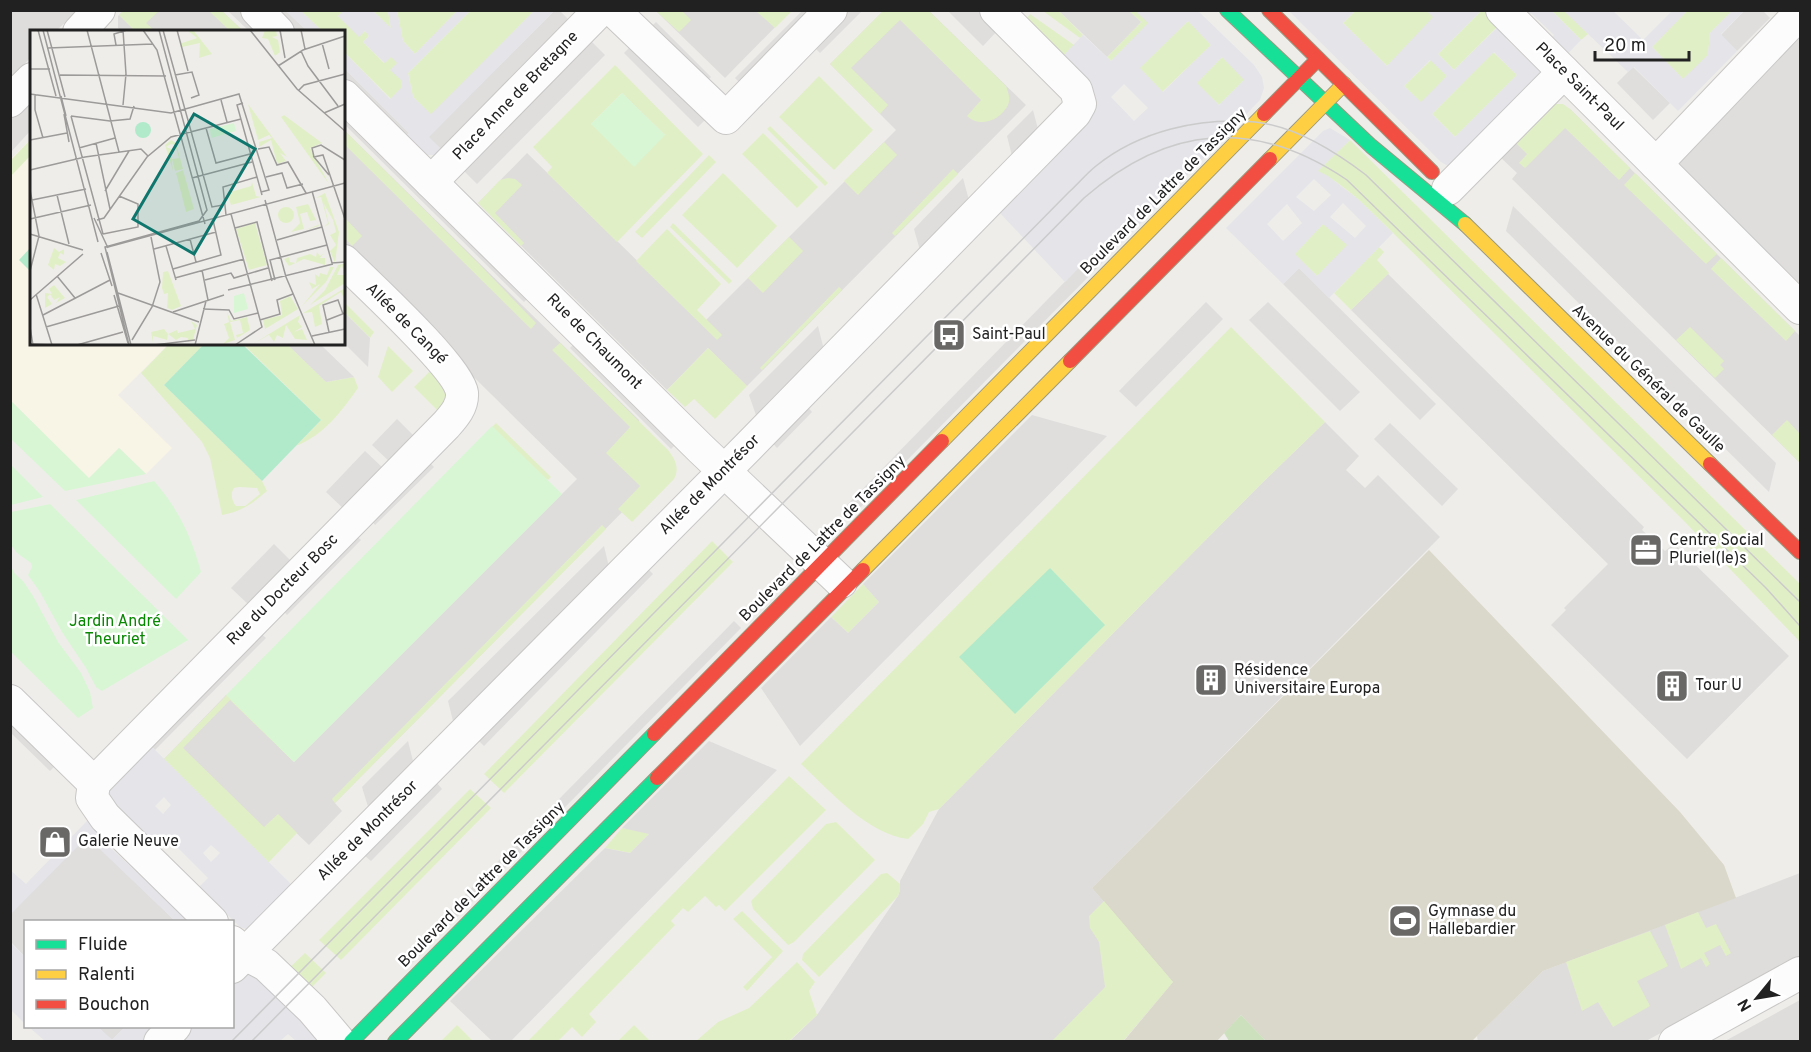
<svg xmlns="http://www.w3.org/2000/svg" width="1811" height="1052" viewBox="0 0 1811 1052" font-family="Overpass,sans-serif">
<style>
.residential{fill:#dedddb}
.education{fill:#f8f5e6}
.construction{fill:#dad7cb}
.grass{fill:#e1efc6;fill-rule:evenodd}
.forest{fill:#cde0bd}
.park{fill:#d8f6d4}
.pitch{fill:#b1eacb}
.parking{fill:#dfdedd}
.plaza{fill:#e4e4e9;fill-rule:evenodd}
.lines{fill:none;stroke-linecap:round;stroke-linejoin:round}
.street-casing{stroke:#c8c7c6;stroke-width:34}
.fast-casing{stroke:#9b9a80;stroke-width:16}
.slow-casing{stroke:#9b9a80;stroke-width:16}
.jam-casing{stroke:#9b9a80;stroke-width:16}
.street{stroke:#fdfcfc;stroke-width:32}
.fast{stroke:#16e098;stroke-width:14}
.slow{stroke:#ffcf43;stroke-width:14}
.jam{stroke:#f24e42;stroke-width:14}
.tram{stroke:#cbcbcb;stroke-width:1.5}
.labels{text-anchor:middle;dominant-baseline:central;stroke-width:5;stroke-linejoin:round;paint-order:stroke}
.street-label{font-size:16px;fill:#212121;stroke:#fff}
.poi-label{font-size:16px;fill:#212121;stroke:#fff;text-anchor:start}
.park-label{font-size:16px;fill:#088702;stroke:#fff}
.inset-road{fill:none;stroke:#9d9b9a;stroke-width:1.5}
.view{fill:#0f766e;fill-opacity:0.15;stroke:#0f766e;stroke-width:3}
.inset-edge{fill:none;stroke:#212121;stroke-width:3}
</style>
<rect width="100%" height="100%" fill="#efedea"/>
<g class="residential">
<polygon points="11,10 77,11 56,31 32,32 31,57 11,78"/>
<polygon points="783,10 787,15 725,78 656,11"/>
<polygon points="123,11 222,11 243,31 122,31 118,28 118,16"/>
<polygon points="883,11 929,11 1026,105 747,386 708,348 667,390 478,203 527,153 702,324 896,130 830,64"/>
<polygon points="1557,104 1570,109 1800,336 1800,463 1512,179 1517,173 1499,156"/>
<polygon points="344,130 639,420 640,487 643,491 335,803 342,811 309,845 290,827 262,856 164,759 226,695 294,762 577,479 344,249"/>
<polygon points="1388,274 1644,527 1642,530 1665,551 1674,544 1789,656 1687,759 1551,625 1566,610 1564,608 1608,564 1351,310"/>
<polygon points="1325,422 1359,456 1346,470 1365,488 1378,475 1440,537 1092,888 1173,982 1123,1041 789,1042 817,1015 898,896 900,890 900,881 939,809 1262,483"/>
<polygon points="1800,873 1800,957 1646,1041 1478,1042 1477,1036 1543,971"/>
<polygon points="1800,1000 1800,1041 1725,1041 1760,1022"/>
</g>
<polygon class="education" points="31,139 32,344 169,344 118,395 172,448 146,474 119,448 89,479 11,401 10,160"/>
<polygon class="construction" points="1429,550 1680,812 1724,865 1736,898 1543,971 1472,1041 1266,1041 1241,1015 1217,1041 1123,1042 1173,982 1092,888"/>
<g class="grass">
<polygon points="123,11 159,11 146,23 155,31 135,31 119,15"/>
<polygon points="209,11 222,11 243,31 230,31"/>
<polygon points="301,11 344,11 338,16 359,36 365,31 369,36 363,42 384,63 391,56 398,63 402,87 391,99 344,52 344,32 322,31"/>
<polygon points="373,11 388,11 391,29"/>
<polygon points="397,11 457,11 415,54 403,41"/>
<polygon points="470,11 534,11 431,115 413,97 408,73"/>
<polygon points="656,11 682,11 691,20 679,32"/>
<polygon points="756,11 792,11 775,28"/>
<path d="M883,11h46l77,75c2,6 5,13 2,19 -8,16 -29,23 -41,11l14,-16 -81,-80 -49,48 37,37 -8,9 -50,-50z"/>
<polygon points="1043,11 1059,11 1083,35 1080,38"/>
<polygon points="1129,11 1136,11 1149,23 1111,61 1107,57 1141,22"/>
<polygon points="1355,11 1427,11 1434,17 1387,66 1343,23"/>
<polygon points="1481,11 1486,11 1500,24 1454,70 1438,54"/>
<polygon points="1552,11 1564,11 1588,34 1581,40"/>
<polygon points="1687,11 1732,11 1710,33 1708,55 1683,79 1652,47"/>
<polygon points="1030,14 1074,45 1061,58 1024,22"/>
<polygon points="1188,21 1211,45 1162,92 1139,68"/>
<polygon points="1493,52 1517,75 1455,137 1432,114"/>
<polygon points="1222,57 1245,79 1219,105 1196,83"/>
<polygon points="1431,60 1447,76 1421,103 1404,86"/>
<path d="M615,65l88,89 -86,88 -70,-69 5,-6 -19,-20zM622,93l43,42 -74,-11z"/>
<polygon points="819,76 873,130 834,170 779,117"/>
<polygon points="1552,104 1563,104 1570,109 1630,168 1619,180 1565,128 1525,168 1519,163 1527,154 1514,141"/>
<polygon points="770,126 828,183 825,186 767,129"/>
<polygon points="344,130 479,264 536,323 531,329 344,144"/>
<polygon points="763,133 818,187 797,208 742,154"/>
<polygon points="31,139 31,155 11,176 11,160"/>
<path d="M1350,140l450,444v58l-116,-121 -291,-288c-23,-22 -46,-48 -76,-62z"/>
<polygon points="884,142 897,155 858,195 844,181"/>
<polygon points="709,155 716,162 642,238 635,232"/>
<polygon points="953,169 958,174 895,236 892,233"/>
<polygon points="723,173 777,226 737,268 682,215"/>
<polygon points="1635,173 1717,254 1706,264 1624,185"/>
<polygon points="508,178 515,179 522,185 495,213 524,243 521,246 478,203 500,180"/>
<polygon points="344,217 362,236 352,246 344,237"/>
<polygon points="673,223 732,281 729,284 670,227"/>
<polygon points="1323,224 1348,245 1317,276 1294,254"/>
<polygon points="667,229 721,284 697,310 722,335 717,340 636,261"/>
<polygon points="789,237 803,251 763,293 748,278"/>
<polygon points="1379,247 1384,252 1377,260 1389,273 1351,310 1334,293"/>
<polygon points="1721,258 1795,331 1786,341 1711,269"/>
<polygon points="839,287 842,290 762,370 760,368"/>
<polygon points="344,302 374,332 370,338 344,312"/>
<path d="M1231,327l94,95 -63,61 -323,326 -10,3 -6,12 -15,15c-41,-5 -78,-48 -107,-75z"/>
<polygon points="1690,327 1724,361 1720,365 1724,369 1715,378 1676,340"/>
<path d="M560,343l108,107c7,9 12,18 6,29l-42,43 -14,-13 22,-23 -34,-33 24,-26 -78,-77z"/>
<path d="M169,344h35l-40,41 98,96 5,10c-14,12 -26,21 -45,24l-12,-57 -8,-16 -61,-69zM239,487l18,1 3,6 -15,12h-9c-4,-5 -6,-12 -2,-18z"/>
<path d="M243,344h44l39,38 28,-5 4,11c-17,24 -34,47 -62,58l25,-26z"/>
<polygon points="388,346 413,371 392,392 378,377"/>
<polygon points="708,348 747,386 715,419 694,399 685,407 667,390"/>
<polygon points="434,367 450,392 439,412 414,387"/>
<polygon points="1787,420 1800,434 1800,463 1772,435"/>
<polygon points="496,423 551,477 548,480 484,435"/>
<polygon points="602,525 606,529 335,803 332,799"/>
<polygon points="712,541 733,562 504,793 484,774"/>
<polygon points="863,584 879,602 848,633 831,617"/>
<polygon points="264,657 294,762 230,700 183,748 264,827 278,814 297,833 268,863 164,759"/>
<polygon points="789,776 826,810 725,911 719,905 716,907 705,896 688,912 683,908 671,921 675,925 589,1014 596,1022 582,1037 572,1027 558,1041 528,1041"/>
<polygon points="470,789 491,808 341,960 319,940"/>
<polygon points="836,822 875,860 794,942 788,945 753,909 751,901 826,824"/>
<polygon points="622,828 650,833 630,853 605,848"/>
<polygon points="887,873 900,884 900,890 898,896 819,977 802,960 803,954 881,874"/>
<polygon points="1104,901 1173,982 1123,1041 1052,1041 1105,987 1099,942 1090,928 1089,916"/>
<polygon points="742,911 783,951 747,991 743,987 772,957 733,919"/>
<polygon points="1698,912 1706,928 1716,924 1731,953 1726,956 1720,945 1704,953 1710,964 1706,967 1701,958 1681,969 1665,925"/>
<polygon points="1650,931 1668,966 1637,981 1650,1006 1613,1027 1598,1002 1582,1011 1566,962"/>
<polygon points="305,953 326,973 308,991 287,970"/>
<polygon points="797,962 815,982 809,991 817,1015 789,1041 696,1041 718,1022 749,1008"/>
<polygon points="457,1025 473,1041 441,1041"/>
<polygon points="634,1025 650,1041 618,1041"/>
</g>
<polygon class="forest" points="1241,1015 1266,1041 1229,1041 1224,1033"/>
<g class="park">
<polygon points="622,93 665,135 634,167 591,124"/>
<polygon points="11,401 89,478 119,448 146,474 65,491 11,439"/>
<polygon points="492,426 562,494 294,762 226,695"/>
<polygon points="10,465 11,465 43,497 11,505"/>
<path d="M154,481c25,29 37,55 47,91l-25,27 -100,-99z"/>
<polygon points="50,504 188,640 102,691 96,687 86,668 62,632 40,592 28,575 32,567 31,563 17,553 11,545 11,512"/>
<polygon points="10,565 15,574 23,581 33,596 58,642 81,673 90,692 93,708 78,718 11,652"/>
</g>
<g class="pitch">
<polygon points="31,247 31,272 19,260"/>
<polygon points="204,344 242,344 321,420 262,481 164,385"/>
<polygon points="1050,568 1105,625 1015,714 959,657"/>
</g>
<g class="parking">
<polygon points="228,11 241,11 263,31 249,31"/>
<polygon points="272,11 286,11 307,31 293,31"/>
<polygon points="554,11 560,11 572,23 444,152 428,137"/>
<polygon points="802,11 816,11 742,85 735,78"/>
<polygon points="849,11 862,11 820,53 813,46"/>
<polygon points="948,11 978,11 998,30 983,46"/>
<polygon points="1059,11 1129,11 1141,22 1107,57"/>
<polygon points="1744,11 1763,11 1770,18 1737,51 1721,35"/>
<polygon points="1800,13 1800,308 1656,164"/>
<polygon points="656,22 711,77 703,85 648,30"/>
<polygon points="589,39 605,55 477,184 461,168"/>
<polygon points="631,46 706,119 698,127 624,53"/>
<polygon points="1633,67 1670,103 1653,120 1617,83"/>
<polygon points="344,68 409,133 402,140 344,82"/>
<polygon points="31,94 31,130 11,152 11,115"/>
<polygon points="1033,110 1039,133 1013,160 1007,136"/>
<polygon points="344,111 530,296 524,302 344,124"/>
<polygon points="963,178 970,204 921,254 914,229"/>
<polygon points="1513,206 1776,463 1769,492 1506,231"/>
<polygon points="1093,253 1102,263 850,518 842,510"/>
<polygon points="1299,268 1436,404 1420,420 1283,284"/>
<polygon points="1206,302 1223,319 1136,407 1119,391"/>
<polygon points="1268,302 1360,392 1340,411 1249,320"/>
<polygon points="344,312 370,338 368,367 344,343"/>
<polygon points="818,326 824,350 757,418 749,395"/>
<polygon points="577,341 678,442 671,449 570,348"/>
<polygon points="287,344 320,344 354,377 326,382"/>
<polygon points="806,405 812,412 777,448 771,441"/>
<polygon points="1032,415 1107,436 800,746 761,688 831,617 848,633 879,602 863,584"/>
<polygon points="397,419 416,438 391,463 372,445"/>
<polygon points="1390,423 1458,489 1442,506 1374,439"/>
<polygon points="365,451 384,469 345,510 326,492"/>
<polygon points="425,458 434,467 375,525 368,516"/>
<polygon points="353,533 361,540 287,615 280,607"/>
<polygon points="274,544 293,563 250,606 231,588"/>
<polygon points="604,546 609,567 454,725 448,701"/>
<polygon points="647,568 653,574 484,746 478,740"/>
<polygon points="734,621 741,628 411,964 404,957"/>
<polygon points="258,631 266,638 155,750 147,742"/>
<polygon points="10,719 57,764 50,771 11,733"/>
<polygon points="408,741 414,765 369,810 362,787"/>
<polygon points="709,741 777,770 511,1041 492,1041 450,1001 605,848 630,853 649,834 622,828"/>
<polygon points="436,782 442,789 371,861 364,855"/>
<polygon points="87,836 175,921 26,922 25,957 11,942 10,914"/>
<polygon points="98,1027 125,1027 112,1040"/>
</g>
<g class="plaza">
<polygon points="286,11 301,11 322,31 307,31"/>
<polygon points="344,11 373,11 391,28 388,11 397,11 403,41 415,54 457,11 470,11 408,73 413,97 431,114 534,11 554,11 429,137 444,152 433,155 424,155 402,140 409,133 344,68 344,52 390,99 402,87 401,80 390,70 397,63 391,57 385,63 363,42 369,36 365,31 359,37 338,16"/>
<path d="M1136,11h62l56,54 8,12 2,11 -4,12 -158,163 -9,-10 -28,29 -66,-70 91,-94 -29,-60 22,-23 28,26 37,-38zM1188,21l23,24 -48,47 -23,-24zM1222,57l22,23 -25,25 -22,-22zM1124,84l24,24 -14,13 -23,-24z"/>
<path d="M1289,11h66l-12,12 44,43 46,-49 -6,-6h54l-43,43 16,16 46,-45 -14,-14h66l29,29 -108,112 -18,15 -7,-1 -7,-4zM1531,13l23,22 -6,7 -23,-23zM1511,33l23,22 -5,6 -23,-22zM1494,52l23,23 -62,62 -23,-23zM1430,60l17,16 -26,26 -17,-16z"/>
<polygon points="1564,11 1613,11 1643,40 1672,11 1687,11 1652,47 1683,79 1708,55 1710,33 1732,11 1744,11 1721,34 1737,51 1678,111 1634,67 1628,72"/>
<path d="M1330,128l20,12 -32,31 10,5 30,23 35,34 -64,65 -30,-30 -16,16 -57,-56 97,-97zM1314,179l17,16 -17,16 -18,-14zM1343,203l23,23 -11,12 -25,-21zM1287,204l15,19 -19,18 -16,-17zM1323,224l24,21 -30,31 -22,-22z"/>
<path d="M147,742l147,145 -40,40 -8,2 -6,-2 -41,-40 9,-9 -44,-44 -10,10 -44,-43 -3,-11zM164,797l7,8 -8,9 -8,-8zM211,845l9,8 -9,9 -8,-9z"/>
<polygon points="88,820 101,839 189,921 175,921 87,837 11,914 10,870 26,884"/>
<polygon points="10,942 25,957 25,1024 11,1010"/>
<polygon points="245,972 259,972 319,1034 319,1041 296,1041 288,1034 280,1041 170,1042 185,1027 232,1026 233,979"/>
<polygon points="29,1027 98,1027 112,1040 125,1027 164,1027 149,1042 45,1041"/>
</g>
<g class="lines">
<defs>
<g id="street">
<polyline points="257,10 278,32"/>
<polyline points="613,10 726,118 831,10"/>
<polyline points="1502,10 1800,308"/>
<polyline points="79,32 99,10"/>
<polyline points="344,96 701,449 841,582"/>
<polyline points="10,101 32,79"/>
<polyline points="1656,164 1800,13"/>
<polyline points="431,182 600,10"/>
<polyline points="1448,189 1564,72"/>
<polyline points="10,701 94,783 92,798 105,817 212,922"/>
<path d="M94,783l352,-358c8,-9 17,-19 16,-32 -3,-25 -96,-110 -118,-132"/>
<polyline points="232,942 245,954 266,965 312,1009 340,1042"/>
<polyline points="232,967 748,447 1075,113 1080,104 1076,90 996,10"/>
<polyline points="160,1042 175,1026"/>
<polyline points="1675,1042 1800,973"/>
</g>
<g id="fast">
<polyline points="1227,10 1371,146 1465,224"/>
<polyline points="351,1042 654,734"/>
<polyline points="395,1042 657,778"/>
</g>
<g id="slow">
<polyline points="1270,159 1344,84"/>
<polyline points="1465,224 1710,464"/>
<polyline points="942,441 1264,114"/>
<polyline points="863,570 1070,361"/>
</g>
<g id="jam">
<polyline points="1269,10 1432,172"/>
<polyline points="1264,114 1318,59"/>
<polyline points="1070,361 1270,159"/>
<polyline points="1710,464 1800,552"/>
<polyline points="654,734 942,441"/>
<polyline points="657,778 863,570"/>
</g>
</defs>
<use href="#street" class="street-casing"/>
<use href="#fast" class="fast-casing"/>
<use href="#slow" class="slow-casing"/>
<use href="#jam" class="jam-casing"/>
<use href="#street" class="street"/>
<use href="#fast" class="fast"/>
<use href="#slow" class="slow"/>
<use href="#jam" class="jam"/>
<g class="tram">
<path d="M231,1042l838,-850c9,-8 17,-18 27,-26 43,-35 104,-49 159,-44 40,4 81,30 111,53l434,427"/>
<path d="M251,1042l833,-844c84,-73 170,-81 263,-18l419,408 34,38"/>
</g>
</g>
<defs>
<symbol id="bus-square" viewBox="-11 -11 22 22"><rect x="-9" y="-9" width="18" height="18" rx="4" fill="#696867" stroke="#fff"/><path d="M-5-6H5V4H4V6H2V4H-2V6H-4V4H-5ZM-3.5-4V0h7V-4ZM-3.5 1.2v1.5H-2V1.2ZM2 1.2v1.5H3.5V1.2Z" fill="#fff"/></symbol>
<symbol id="office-square" viewBox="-11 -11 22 22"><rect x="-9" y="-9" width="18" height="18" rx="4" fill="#696867" stroke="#fff"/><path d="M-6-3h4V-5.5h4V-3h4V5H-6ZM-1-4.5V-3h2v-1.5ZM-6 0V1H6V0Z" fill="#fff"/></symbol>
<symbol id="building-square" viewBox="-11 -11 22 22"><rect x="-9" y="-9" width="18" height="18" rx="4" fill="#696867" stroke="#fff"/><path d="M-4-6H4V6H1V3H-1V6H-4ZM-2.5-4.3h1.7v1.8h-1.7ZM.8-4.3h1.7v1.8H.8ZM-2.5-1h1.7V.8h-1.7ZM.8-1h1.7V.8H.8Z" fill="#fff"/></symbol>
<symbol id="shop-square" viewBox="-11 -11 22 22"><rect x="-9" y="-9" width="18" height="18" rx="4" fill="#696867" stroke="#fff"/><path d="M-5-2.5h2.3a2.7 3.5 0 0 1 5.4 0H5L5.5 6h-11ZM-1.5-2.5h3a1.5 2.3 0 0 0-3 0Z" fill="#fff"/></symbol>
<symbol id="stadium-square" viewBox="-11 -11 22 22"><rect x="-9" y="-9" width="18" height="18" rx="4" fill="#696867" stroke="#fff"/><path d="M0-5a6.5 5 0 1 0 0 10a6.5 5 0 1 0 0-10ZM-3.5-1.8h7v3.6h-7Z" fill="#fff"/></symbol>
</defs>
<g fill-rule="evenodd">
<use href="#bus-square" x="930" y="316" width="38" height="38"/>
<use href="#office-square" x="1627" y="531" width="38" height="38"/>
<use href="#building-square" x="1192" y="661" width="38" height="38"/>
<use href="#building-square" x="1653" y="667" width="38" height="38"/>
<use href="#shop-square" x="36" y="823" width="38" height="38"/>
<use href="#stadium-square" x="1386" y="902" width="38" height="38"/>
</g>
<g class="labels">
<g class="street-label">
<text transform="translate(1579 87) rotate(45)">Place Saint-Paul</text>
<text transform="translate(516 96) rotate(-46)">Place Anne de Bretagne</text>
<text transform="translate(1164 192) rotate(-45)">Boulevard de Lattre de Tassigny</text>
<text transform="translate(406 324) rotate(45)">Allée de Cangé</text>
<text transform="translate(594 342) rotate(45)">Rue de Chaumont</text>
<text transform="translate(1648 379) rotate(44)">Avenue du Général de Gaulle</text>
<text transform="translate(710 485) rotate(-45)">Allée de Montrésor</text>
<text transform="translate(823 539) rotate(-45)">Boulevard de Lattre de Tassigny</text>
<text transform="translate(283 590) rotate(-45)">Rue du Docteur Bosc</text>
<text transform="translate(368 831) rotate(-45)">Allée de Montrésor</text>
<text transform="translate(482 885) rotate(-45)">Boulevard de Lattre de Tassigny</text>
</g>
<g class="poi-label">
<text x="972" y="335">Saint-Paul</text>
<text x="1669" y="541">Centre Social<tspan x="1669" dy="18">Pluriel(le)s</tspan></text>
<text x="1234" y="671">Résidence<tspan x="1234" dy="18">Universitaire Europa</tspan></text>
<text x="1695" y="686">Tour U</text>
<text x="78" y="842">Galerie Neuve</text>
<text x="1428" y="912">Gymnase du<tspan x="1428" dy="18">Hallebardier</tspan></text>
</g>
<g class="park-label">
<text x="115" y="622">Jardin André<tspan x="115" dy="18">Theuriet</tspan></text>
</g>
</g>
<g transform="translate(30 30)">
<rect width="315" height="315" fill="#efedea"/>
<path d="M157,0h6l19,24 -13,4 1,-15 -18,4 -2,-8 2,4 15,-5zM235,0h11l1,6 -5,1 6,3 2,12 -5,4 -7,-17 -6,-1zM218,74l39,53 -7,-4 6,8 -9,3 -6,-24 -12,7v-5l13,-4 -3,-3 -11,5zM254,85l38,28 -12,5 19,36 -48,-67zM141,110l5,3 7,26 -8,2 -3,-12 7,-1 -4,-13 -4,-1 -5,3 8,3 -3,3 2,18 -8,-26zM153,140l11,39 -8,3 -10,-39zM222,152l4,14 5,1 -30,8 -4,-12 24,-7zM295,163l14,39 -4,31 -5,-12 6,-6 -6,-10 6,-3 -3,-12 -9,-16 5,20 -5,3 4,-4 -7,-26 -5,1zM278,174l11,22 -14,4 13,-5 -2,-5 -6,1 -3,-9 -7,2 4,15 -13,3 9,-9 -4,-16zM248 185a8 8 0 1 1 16 0a8 8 0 1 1-16 0ZM225,193l12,42 -18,5 -13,-41zM24,218l5,4 5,-3v6l-4,-2 -2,5 8,4 -6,4 -5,-2 -1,6 -6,-5zM287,222l3,4 4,-3 -4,5h5v7l-21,-6 -15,7 -5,-7 5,-2 1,5 6,1 1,-5 13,-4 6,3zM312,234h3v19l-35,22 15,-15 13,-25 4,-1 -5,11h7zM300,237h4l-8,15 -25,25 19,-23 -8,5 -3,-7 7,3 -1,-11 4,3 1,-4 7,2zM138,241l13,35 -9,4 -5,-2 1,-15 -4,1 -2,-6 1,-16zM24,255l11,13 -9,5 4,-6 -6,3 -4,-6 -3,3 5,7 -7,4v-15l7,1 -3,-5zM315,258v13l-4,-9 -22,14 3,18 -7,3 -3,-15 -9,1zM260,266l8,13 -33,20 -2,-9 19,-5 -2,-14zM197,282l4,9 16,-4 3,13 -13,8 -1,-3 7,-2 -3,-13 -10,2 5,18 -12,4 6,-6 -5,-14 5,-2zM270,285l-2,7 4,5 -8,5 8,-3 5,11 -12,-1 -9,-14 -3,13 -6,-3 -3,7 -5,-7 -18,10zM161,291l6,4 -4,15 -6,2 1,-4 -7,-1 -5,3 -8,-6 -1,6 -14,-4v7l-2,-11 13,-3 4,5 9,-4 1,3 17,-4z" fill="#e1efc6"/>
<path d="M204,93l2,8 -25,7 -1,-9zM214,263l4,16 -14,4v-17z" fill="#d8f6d4"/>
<path d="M105 100a8 8 0 1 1 16 0a8 8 0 1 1-16 0Z" fill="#b1eacb"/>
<path class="inset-road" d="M8,0l18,66M13,0l55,212M17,0l18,67M57,0l32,122M113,0l14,20 48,174M133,0l49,177 11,-2M147,0l11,41M220,0l47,59 48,42M250,0l5,28M271,0l4,19M292,13l7,26M86,15l-2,-11 13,-4M18,18l105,-4M271,21l7,15 30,40M248,36l25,-16 42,-14M0,39h20M30,45l106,1M145,45l17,-3 7,23 -8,3M269,60l5,-5 41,-11M0,64l141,19 68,-19 30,96 -8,2M5,64v16l8,28M31,66l5,20M191,70l6,22M213,73l-6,2 25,90M93,75l3,-31 -3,-44M294,83l21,-9M34,84l5,28M41,86l32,118M41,86l39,5 20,-2 4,-13M176,98l10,35 34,-9M0,110l37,-7M66,113l14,66M49,118l36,-10M228,119l11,-2 8,18 11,-3 18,31M284,127l-2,-9 9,-3 24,15M0,140l55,-13 56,-8 7,7M299,145l-15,-18 9,-2 22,64M236,147l16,-4 5,15 16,-4M162,148l60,-16M0,160l9,46 -9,35M75,161l24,-40M282,161l20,72 13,-1M27,165l12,49M2,170l54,-11M235,170l21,77 29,68M201,184l31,113 -27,18M196,185l-3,-28 34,-10M64,188l14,30M0,189l61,-14M67,190l7,-2 43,-61 24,-20 70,-18M205,198l22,-6 15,59M0,204l53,16M73,204l35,-7v-23l-19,-8M160,209l6,23M247,210l45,-13M136,216l10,34M78,217l237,-64M124,219l62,-17M77,222l24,93M71,223l11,33M143,239l48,-14 -8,-35M172,240l6,30M27,246l18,22M145,248l69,-19M175,250l26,-7 3,5 34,-10M245,250l-5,-20 57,-15M198,260l105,-26M88,263l81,29M6,264l16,51M84,265l14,48M0,270l53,-46M173,279l26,1 5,9 24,-6M143,282l51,-17M13,285l67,-35M230,290l20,-6 -3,-14 16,-6M297,290l18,-7M0,297l3,18M16,297l73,-21M299,302l-6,-27 15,-5 5,14M282,306l33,-7M102,310l20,-33 8,-25 -9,-45M0,314l22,1M47,315l46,-13M99,315l-24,-98 94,-26 8,-11 -48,-180M124,315l41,-5M165,315l11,-44M234,315h20"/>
<path class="view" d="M164,84l61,35 -61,105 -61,-35z"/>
<rect width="315" height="315" class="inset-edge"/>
</g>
<rect width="1811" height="1052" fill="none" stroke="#212121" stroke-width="24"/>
<rect x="24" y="920" width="210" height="108" fill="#ffffff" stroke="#a6a6a6" stroke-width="1.5"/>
<rect x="36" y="940" width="30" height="9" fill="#16e098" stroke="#a6a6a6" stroke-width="1.5"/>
<text x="78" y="950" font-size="18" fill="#212121">Fluide</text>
<rect x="36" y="970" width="30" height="9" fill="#ffcf43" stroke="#a6a6a6" stroke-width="1.5"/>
<text x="78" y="980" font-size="18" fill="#212121">Ralenti</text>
<rect x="36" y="1000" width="30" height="9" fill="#f24e42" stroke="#a6a6a6" stroke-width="1.5"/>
<text x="78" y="1010" font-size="18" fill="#212121">Bouchon</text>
<g transform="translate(1757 998) rotate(240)" stroke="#ffffff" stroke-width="4.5" paint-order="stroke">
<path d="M0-4.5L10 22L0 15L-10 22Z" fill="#212121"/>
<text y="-9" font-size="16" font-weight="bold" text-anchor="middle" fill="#212121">N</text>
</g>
<path d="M1595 51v9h94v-9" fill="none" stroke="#212121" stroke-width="3"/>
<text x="1604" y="51" font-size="18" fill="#212121" stroke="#ffffff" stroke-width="4.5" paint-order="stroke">20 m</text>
</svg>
